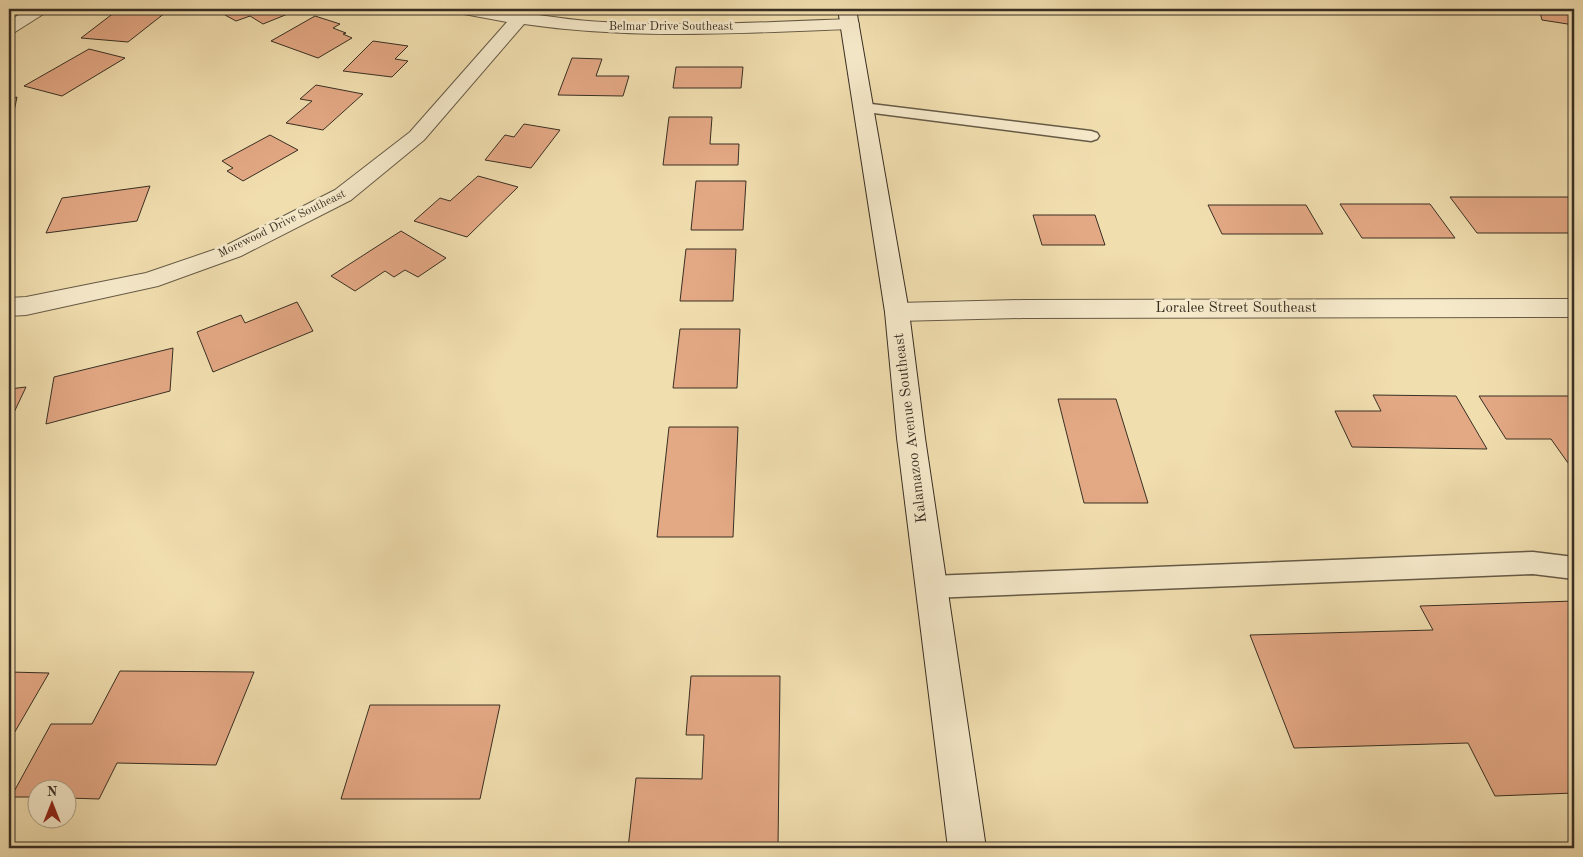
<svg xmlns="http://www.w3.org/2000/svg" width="1583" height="857" viewBox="0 0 1583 857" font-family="'Old Standard TT',serif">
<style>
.building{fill:#e3a884;stroke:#382f23}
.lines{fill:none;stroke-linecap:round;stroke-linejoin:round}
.service-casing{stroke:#665b46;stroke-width:3}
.minor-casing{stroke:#665b46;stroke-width:2}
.secondary-casing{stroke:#382f23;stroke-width:2}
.service{fill:#f6eacb;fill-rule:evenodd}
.minor{fill:#f6eacb;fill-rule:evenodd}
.secondary{fill:#f6eacb;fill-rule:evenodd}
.labels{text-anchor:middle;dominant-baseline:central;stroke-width:5;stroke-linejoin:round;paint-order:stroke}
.far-street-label{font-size:12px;fill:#382f23;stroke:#f6eacb}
.street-label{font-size:15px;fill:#382f23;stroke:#f6eacb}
</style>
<rect width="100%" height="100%" fill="#f1deaf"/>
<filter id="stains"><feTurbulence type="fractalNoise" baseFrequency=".004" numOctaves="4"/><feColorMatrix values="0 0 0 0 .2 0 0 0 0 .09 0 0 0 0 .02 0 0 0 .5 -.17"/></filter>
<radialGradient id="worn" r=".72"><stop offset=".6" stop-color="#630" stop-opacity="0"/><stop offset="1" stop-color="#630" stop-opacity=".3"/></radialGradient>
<g class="building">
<polygon points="119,9 170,9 128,42 81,38"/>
<polygon points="230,9 300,9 263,24 250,16 236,21 225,15 234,11"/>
<polygon points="1539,9 1574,9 1574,25 1542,20"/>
<polygon points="315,16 340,24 333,28 346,33 343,34 352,38 318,58 271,41"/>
<polygon points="373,41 408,46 395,59 408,61 392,77 343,71"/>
<polygon points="89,49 125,58 62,96 24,86"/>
<polygon points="572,58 602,59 596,76 629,76 623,96 558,95"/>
<polygon points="676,67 743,67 741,88 673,88"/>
<polygon points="316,85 363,94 323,130 286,123 312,101 300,99"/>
<polygon points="17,97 11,126 9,126 9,99"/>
<polygon points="669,117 712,117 710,144 739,144 738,165 663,165"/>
<polygon points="524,124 560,130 531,168 485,160 505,135 514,137"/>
<polygon points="270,135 298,150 243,181 227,171 233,168 222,161"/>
<polygon points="478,176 518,187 467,237 414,221 440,198 450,201"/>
<polygon points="696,181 746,181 743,230 691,230"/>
<polygon points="150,186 137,221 46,233 62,198"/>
<polygon points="1450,197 1571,197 1574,201 1574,233 1477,233"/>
<polygon points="1340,204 1430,204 1455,238 1362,238"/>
<polygon points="1208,205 1306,205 1323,234 1222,234"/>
<polygon points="1033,215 1095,215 1105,245 1042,245"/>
<polygon points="401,231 446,258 418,277 405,270 394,277 385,271 355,291 331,276"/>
<polygon points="686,249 736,249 733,301 680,301"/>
<polygon points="297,302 313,331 213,372 197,332 241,315 245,323"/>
<polygon points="680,329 740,329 737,388 673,388"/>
<polygon points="173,348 170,391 46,424 54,377"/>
<polygon points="26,387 9,423 9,389"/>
<polygon points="1373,395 1456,396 1487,449 1352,447 1335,411 1381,411"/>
<polygon points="1479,396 1574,396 1574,463 1568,463 1551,439 1506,439"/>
<polygon points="1058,399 1116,399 1148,503 1084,503"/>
<polygon points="669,427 738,427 733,537 657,537"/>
<polygon points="1574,601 1574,793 1495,796 1468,743 1294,748 1250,635 1433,630 1420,606"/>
<polygon points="120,671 254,672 216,765 117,763 99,799 68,798 68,790 38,790 38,797 11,797 51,724 92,724"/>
<polygon points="9,672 49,673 9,742"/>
<polygon points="691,676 780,676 778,848 628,848 636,778 702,779 704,735 686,735"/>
<polygon points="370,705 500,705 480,799 341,799"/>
</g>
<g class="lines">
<defs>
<g id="service">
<polygon points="863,103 1091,131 1097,133 1099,136 1097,139 1091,141 858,111 855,108 858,105"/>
<polygon points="1533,552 1574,557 1574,579 1533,574 931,598 922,595 919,587 922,579 931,576"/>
</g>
<g id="minor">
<polygon points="28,9 48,9 45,13 15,32 9,33 9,21"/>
<path d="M455,9c49,-3 99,11 148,13 82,5 165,0 247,-3l6,1 3,4 -3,4 -6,1c-109,4 -217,11 -326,-5l-100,116 -73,60 -110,56 -83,30 -132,29 -17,1v-18l17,-1 120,-24 79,-27 110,-56 75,-58 97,-110 -43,-8 -6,-1z"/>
<polygon points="1574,299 1574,317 1023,318 897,321 888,318 885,312 888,306 897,303 1023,300"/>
</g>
<polygon id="secondary" points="838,9 856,9 909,312 925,438 986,848 948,848 897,438 885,312"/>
</defs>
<use href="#service" class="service-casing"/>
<use href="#minor" class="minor-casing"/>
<use href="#secondary" class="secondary-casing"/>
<use href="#service" class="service"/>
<use href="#minor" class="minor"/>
<use href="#secondary" class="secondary"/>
</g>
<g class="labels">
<g class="far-street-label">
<text x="671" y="27">Belmar Drive Southeast</text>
<text transform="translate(282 224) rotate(-26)">Morewood Drive Southeast</text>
</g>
<g class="street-label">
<text x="1236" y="308">Loralee Street Southeast</text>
<text transform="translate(911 428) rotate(-97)">Kalamazoo Avenue Southeast</text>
</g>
</g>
<rect width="1583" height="857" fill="none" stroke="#f1deaf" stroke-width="30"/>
<rect x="10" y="10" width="1563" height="837" fill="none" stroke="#382f23" stroke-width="2.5"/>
<rect x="15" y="15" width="1553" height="827" fill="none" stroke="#382f23"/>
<g transform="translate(52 804)"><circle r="24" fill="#f6eacb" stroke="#aa9f88"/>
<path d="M0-4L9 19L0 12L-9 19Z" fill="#8f2418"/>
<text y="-8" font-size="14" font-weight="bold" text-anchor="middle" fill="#382f23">N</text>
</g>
<rect width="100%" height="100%" filter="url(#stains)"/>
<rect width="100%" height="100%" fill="url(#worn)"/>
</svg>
